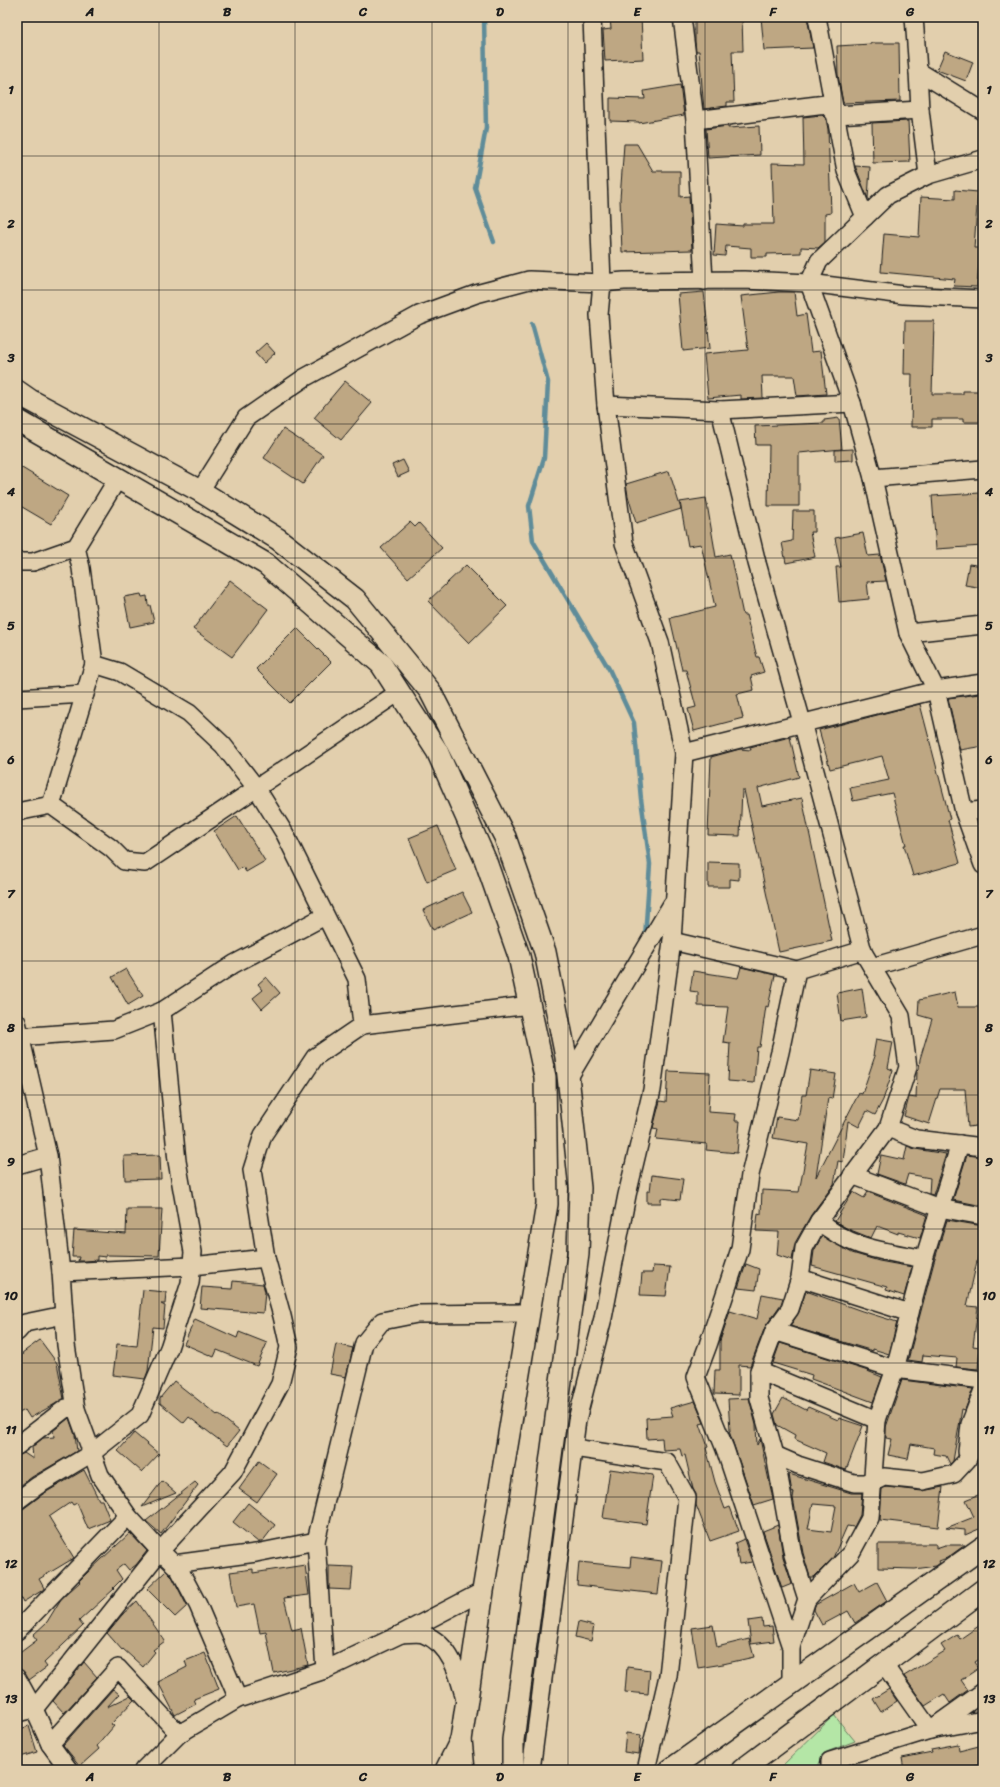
<svg xmlns="http://www.w3.org/2000/svg" width="1000" height="1787" viewBox="0 0 1000 1787" font-family="Sriracha,sans-serif">
<style>
.green{fill:#b4e6a6;stroke:#688161}
.lines{fill:none;stroke-linecap:round;stroke-linejoin:round}
.stream{stroke:#5f8c99;stroke-width:4.5}
.building{fill:#bea783;stroke:#1c1c1c;fill-rule:evenodd}
.minor-casing{stroke:#1c1c1c;stroke-width:20}
.major-casing{stroke:#1c1c1c;stroke-width:24}
.minor{stroke:#e2cfad;stroke-width:17}
.major{stroke:#e2cfad;stroke-width:21}
.grid{fill:none;stroke:#1c1c1c;stroke-width:1;stroke-opacity:0.55}
.neatline{fill:none;stroke:#1c1c1c;stroke-width:1.5}
.grid-label{font-size:13px;text-anchor:middle;font-weight:bold;fill:#1c1c1c}
</style>
<rect width="100%" height="100%" fill="#e2cfad"/>
<filter id="ink" filterUnits="userSpaceOnUse"><feTurbulence type="fractalNoise" baseFrequency=".025" numOctaves="2"/><feDisplacementMap in="SourceGraphic" scale="8" xChannelSelector="R" yChannelSelector="G"/><feConvolveMatrix kernelMatrix="1 2 1 2 8 2 1 2 1" color-interpolation-filters="sRGB"/></filter>
<g filter="url(#ink)">
<polygon class="green" points="834,1715 855,1741 824,1753 819,1764 819,1770 778,1770"/>
<g class="lines">
<g class="stream">
<polyline points="484,17 486,128 475,188 494,242"/>
<polyline points="532,324 548,382 544,458 529,506 533,541 609,669 634,723 641,799 650,864 645,938"/>
</g>
</g>
<g class="building">
<polygon points="610,17 641,17 643,59 605,61 603,30 611,29"/>
<polygon points="695,17 742,17 743,51 732,51 734,102 727,102 727,106 704,109 699,51 696,51 695,42"/>
<polygon points="761,17 807,17 813,48 764,50"/>
<polygon points="871,43 899,43 900,101 843,103 838,75 837,46 871,44"/>
<polygon points="945,51 973,62 966,81 937,70"/>
<polygon points="680,85 684,115 639,123 639,122 610,121 610,98 645,99 644,91"/>
<polygon points="822,115 826,119 828,129 831,213 825,214 825,242 818,248 801,247 801,253 767,254 767,257 751,257 751,248 726,246 725,256 714,255 716,224 743,226 743,224 774,224 772,163 804,164 803,117"/>
<polygon points="908,121 910,162 873,163 872,123"/>
<polygon points="728,126 728,128 759,126 760,155 708,158 706,129"/>
<polygon points="624,144 637,144 653,171 680,171 680,197 689,196 692,250 622,252 620,199"/>
<polygon points="855,166 870,167 868,199 856,168"/>
<polygon points="955,190 978,192 974,248 980,248 977,287 954,286 955,279 881,272 884,234 919,237 921,197 955,199"/>
<polygon points="704,292 710,348 683,351 678,294"/>
<polygon points="779,292 794,292 797,316 806,314 811,352 821,351 826,394 797,396 794,376 762,376 763,398 741,399 741,395 708,398 704,354 748,350 741,296"/>
<polygon points="905,321 934,321 932,394 963,394 963,391 980,391 980,422 963,422 963,419 932,419 932,427 911,427 912,374 904,374"/>
<polygon points="266,343 275,353 264,363 255,353"/>
<polygon points="345,381 372,403 341,440 314,418"/>
<polygon points="839,418 842,449 799,453 799,506 768,506 769,445 756,445 755,426 824,423 824,420"/>
<polygon points="283,429 323,455 303,484 264,458"/>
<polygon points="853,449 853,460 835,461 835,450"/>
<polygon points="403,460 409,472 398,477 392,465"/>
<polygon points="17,465 68,496 51,524 17,504"/>
<polygon points="669,471 681,509 636,523 628,496 626,484"/>
<polygon points="980,493 983,546 936,549 932,496"/>
<polygon points="706,498 716,557 730,554 743,615 746,615 757,657 759,657 764,672 751,676 754,690 737,694 743,718 694,731 688,709 696,707 686,670 682,670 670,618 715,607 701,544 688,546 680,502"/>
<polygon points="793,511 814,511 814,532 810,532 815,557 786,563 782,543 792,541"/>
<polygon points="410,522 415,527 419,523 442,548 408,578 381,548"/>
<polygon points="863,533 868,556 880,555 886,581 867,582 869,599 839,602 836,567 841,567 835,538"/>
<polygon points="969,564 983,566 983,588 965,585"/>
<polygon points="466,565 507,606 469,643 428,601"/>
<polygon points="230,580 268,609 232,657 193,629"/>
<polygon points="141,594 142,597 147,596 148,605 150,605 154,622 130,627 124,597"/>
<polygon points="297,628 331,662 290,703 256,669"/>
<polygon points="980,694 983,712 983,746 960,750 948,698"/>
<polygon points="920,704 950,819 948,820 960,863 913,876 904,845 906,845 892,793 853,801 850,788 889,780 882,756 830,769 819,730"/>
<polygon points="790,737 799,777 758,788 762,806 802,798 832,941 779,952 744,790 742,790 740,836 708,835 711,757 740,749 751,750 750,747"/>
<polygon points="237,816 265,861 246,872 243,867 238,870 214,831"/>
<polygon points="438,826 456,870 427,882 409,838"/>
<polygon points="708,862 739,863 739,880 730,879 730,887 708,887"/>
<polygon points="462,892 472,912 433,930 423,910"/>
<polygon points="741,967 775,975 768,1007 766,1006 760,1047 757,1047 754,1083 728,1081 730,1043 723,1042 728,1007 698,1006 698,992 690,991 693,971 738,978"/>
<polygon points="126,969 143,996 128,1005 112,977"/>
<polygon points="266,977 280,993 262,1009 253,998 263,990 258,984"/>
<polygon points="862,988 866,1017 841,1021 837,993"/>
<polygon points="955,992 958,1007 983,1007 983,1125 968,1127 965,1089 940,1089 929,1124 904,1116 909,1097 916,1098 917,1071 919,1069 920,1059 932,1019 918,1015 919,1000"/>
<polygon points="876,1039 893,1042 888,1068 893,1070 883,1100 875,1115 867,1111 859,1127 848,1121 843,1162 838,1161 834,1184 811,1215 795,1243 792,1260 777,1255 779,1232 756,1231 758,1213 761,1214 762,1190 799,1192 808,1144 773,1138 777,1117 798,1120 802,1095 806,1095 810,1070 836,1074 832,1099 828,1098 816,1177 859,1093 862,1094 875,1056 873,1056"/>
<polygon points="668,1071 710,1073 708,1112 736,1114 735,1121 740,1121 737,1153 706,1150 707,1144 656,1139 658,1129 653,1128 660,1101 666,1102"/>
<polygon points="907,1146 915,1149 946,1154 933,1195 929,1194 930,1178 908,1174 905,1184 877,1174 881,1155 904,1160"/>
<polygon points="160,1155 161,1179 125,1180 124,1156"/>
<polygon points="967,1155 983,1157 983,1206 953,1200"/>
<polygon points="652,1175 683,1179 680,1200 661,1198 661,1203 647,1203 647,1191 650,1191"/>
<polygon points="853,1192 864,1198 868,1192 927,1215 920,1238 898,1232 898,1234 877,1226 871,1238 848,1229 836,1222 835,1221"/>
<polygon points="127,1209 162,1209 159,1256 106,1255 106,1257 97,1256 97,1260 84,1261 78,1261 79,1257 72,1257 74,1230 126,1234"/>
<polygon points="947,1220 983,1226 983,1249 980,1248 967,1306 978,1307 973,1346 980,1347 978,1369 956,1367 957,1358 923,1355 922,1362 908,1360 934,1262"/>
<polygon points="822,1236 852,1253 879,1261 912,1267 904,1296 886,1290 887,1287 812,1266 814,1251"/>
<polygon points="746,1264 759,1269 756,1290 738,1288"/>
<polygon points="653,1266 670,1267 666,1296 640,1295 642,1273 652,1273"/>
<polygon points="233,1281 263,1284 265,1292 263,1313 200,1308 202,1287 232,1289"/>
<polygon points="143,1290 166,1292 165,1304 161,1304 165,1306 163,1328 153,1327 148,1371 145,1379 113,1375 117,1344 137,1346"/>
<polygon points="806,1291 862,1311 897,1322 889,1354 873,1349 873,1351 790,1326 799,1312"/>
<polygon points="762,1294 783,1298 781,1304 765,1327 750,1366 739,1365 739,1395 714,1394 715,1370 720,1370 720,1341 730,1311 757,1319"/>
<polygon points="195,1319 237,1338 239,1332 267,1343 257,1366 217,1350 214,1357 184,1344"/>
<polygon points="40,1340 57,1363 64,1399 30,1418 25,1410 17,1414 17,1359 23,1354 22,1353"/>
<polygon points="780,1343 865,1370 882,1377 873,1402 811,1379 812,1375 773,1363"/>
<polygon points="336,1344 353,1348 346,1377 330,1374"/>
<polygon points="902,1380 973,1389 965,1410 962,1409 953,1461 950,1464 946,1456 933,1454 934,1448 911,1444 908,1459 888,1455 892,1439 886,1438 886,1427"/>
<polygon points="174,1381 217,1415 218,1414 239,1431 227,1446 189,1417 184,1423 160,1403 160,1398"/>
<polygon points="749,1398 756,1425 757,1445 760,1439 773,1499 754,1505 729,1431 730,1431 728,1399"/>
<polygon points="783,1398 806,1410 808,1407 838,1420 839,1418 863,1426 846,1470 823,1462 826,1453 794,1439 795,1435 777,1425 774,1414"/>
<polygon points="695,1401 704,1423 700,1424 708,1447 706,1448 715,1482 725,1509 730,1507 739,1531 710,1541 696,1505 696,1494 693,1489 685,1455 682,1456 680,1449 663,1450 662,1438 647,1439 646,1418 673,1416 670,1408"/>
<polygon points="69,1418 75,1435 77,1451 32,1477 17,1488 17,1456 24,1453 33,1459 32,1447 43,1438 54,1437 53,1431"/>
<polygon points="134,1433 159,1454 142,1472 118,1451"/>
<polygon points="259,1461 277,1474 257,1502 239,1489"/>
<polygon points="610,1469 653,1475 646,1524 603,1518"/>
<polygon points="84,1470 99,1500 102,1500 110,1520 88,1529 77,1503 73,1505 71,1502 49,1517 74,1558 39,1579 44,1588 43,1590 23,1602 21,1598 17,1601 17,1511 23,1509 43,1494"/>
<path d="M789,1474l62,19h11l-2,22 -6,12 -7,-1 -14,32 -19,19h-4l-7,-24 -10,-55 1,-6 -2,1zM813,1504l23,2 -5,26 -23,-3z"/>
<polygon points="162,1481 176,1493 142,1507"/>
<polygon points="195,1482 198,1485 161,1534 146,1521"/>
<polygon points="886,1487 922,1491 943,1487 938,1527 880,1520 882,1489"/>
<polygon points="983,1493 983,1535 979,1529 965,1535 965,1530 946,1528 974,1517 966,1500"/>
<polygon points="248,1503 275,1525 262,1542 258,1542 233,1522"/>
<polygon points="778,1525 783,1557 792,1584 782,1588 763,1531"/>
<polygon points="130,1533 147,1551 136,1565 129,1570 124,1564 116,1570 122,1579 113,1588 114,1589 79,1621 83,1626 44,1663 47,1667 29,1680 17,1664 17,1655 37,1640 33,1635 47,1622 61,1599 80,1582 79,1581 88,1572"/>
<polygon points="744,1539 752,1562 739,1564 735,1543"/>
<polygon points="878,1544 936,1544 936,1548 945,1545 965,1545 947,1558 939,1561 940,1563 936,1566 915,1569 878,1568"/>
<polygon points="631,1557 662,1561 658,1594 577,1585 579,1562 630,1567"/>
<polygon points="305,1565 309,1595 284,1598 292,1630 301,1628 308,1665 274,1673 266,1632 260,1633 254,1604 236,1607 230,1572 253,1569 253,1573"/>
<polygon points="329,1566 353,1567 351,1590 329,1589"/>
<polygon points="166,1571 173,1578 187,1606 175,1617 147,1589"/>
<polygon points="877,1582 887,1601 855,1623 848,1611 822,1625 814,1610 815,1605 854,1583 859,1592"/>
<polygon points="137,1601 165,1641 153,1650 155,1652 143,1667 123,1649 122,1650 107,1633 122,1615"/>
<polygon points="762,1619 763,1627 772,1626 774,1641 751,1644 748,1621"/>
<polygon points="578,1622 594,1626 591,1641 575,1637"/>
<polygon points="983,1623 983,1657 975,1662 979,1668 961,1680 968,1690 950,1703 944,1694 925,1706 904,1676 945,1651 941,1645 957,1635 960,1639"/>
<polygon points="713,1625 717,1647 749,1639 754,1657 723,1664 698,1668 692,1628"/>
<polygon points="205,1653 219,1689 194,1699 196,1704 175,1715 158,1682 187,1667 185,1661"/>
<polygon points="84,1662 97,1677 64,1713 53,1701"/>
<polygon points="627,1667 650,1670 648,1694 625,1692"/>
<polygon points="113,1689 119,1694 107,1707 130,1696 134,1700 111,1724 114,1726 97,1746 99,1749 80,1766 63,1745"/>
<polygon points="889,1689 897,1701 881,1712 873,1699"/>
<polygon points="29,1726 37,1752 17,1758 17,1730"/>
<polygon points="626,1733 641,1735 639,1754 624,1752"/>
<polygon points="958,1744 959,1751 983,1745 983,1764 959,1770 904,1770 902,1758 932,1752 931,1749"/>
</g>
<g class="lines">
<defs>
<g id="minor">
<polyline points="682,17 695,120 704,281"/>
<polyline points="817,17 846,171 865,217"/>
<polyline points="914,17 918,71 983,111"/>
<polyline points="918,71 920,110 928,175"/>
<polyline points="695,120 826,104 836,115 920,110"/>
<polyline points="983,159 928,175 888,195 819,261 809,283 852,403 873,478 908,633 936,690 964,812 983,865"/>
<polyline points="606,405 720,410 852,403"/>
<polyline points="720,410 757,563 802,722 863,952 901,1016 908,1067 888,1128 819,1221 804,1248 800,1278 790,1309 774,1331 759,1371 759,1398 775,1455 793,1555 807,1599 791,1647"/>
<polyline points="873,478 983,469"/>
<polyline points="200,491 246,418 304,378 419,315 476,294 529,280 602,283 624,281 744,280 809,283 904,295 983,299"/>
<polyline points="17,562 33,562 76,547 118,478"/>
<polyline points="908,633 983,625"/>
<polyline points="94,664 120,672 189,713 223,745 257,789 285,834 357,979 362,1025 315,1057 263,1135 252,1170 266,1258 192,1266 61,1272 66,1345 76,1409 100,1475 128,1516 160,1551 179,1569 198,1605 238,1699"/>
<polyline points="17,698 85,694"/>
<polyline points="684,753 936,690 983,683"/>
<polyline points="51,805 94,664 81,568 76,547"/>
<polyline points="17,812 51,805 111,848 124,861 145,863 399,692"/>
<polyline points="964,812 983,810"/>
<polyline points="672,941 797,970"/>
<polyline points="872,967 983,935"/>
<polyline points="17,1022 48,1156 61,1272"/>
<polyline points="362,1025 530,1005"/>
<polyline points="17,1037 114,1030 162,1011 234,964 325,916"/>
<polyline points="568,1079 672,904"/>
<polyline points="888,1128 916,1139 983,1147"/>
<polyline points="17,1165 48,1156"/>
<polyline points="852,1175 939,1208 983,1216"/>
<path d="M819,1221c31,28 66,30 105,38"/>
<polyline points="800,1278 910,1313"/>
<polyline points="774,1331 895,1369 983,1380"/>
<polyline points="17,1332 25,1323 64,1315"/>
<polyline points="759,1371 877,1420"/>
<polyline points="17,1446 66,1408 76,1409"/>
<polyline points="574,1448 667,1462 687,1498 668,1676 646,1770"/>
<polyline points="967,1452 970,1424 983,1390"/>
<polyline points="775,1455 798,1465 854,1483 872,1483 884,1477 923,1481 954,1474 967,1460 983,1428"/>
<polyline points="17,1501 37,1486 92,1453 140,1415 169,1348 190,1283 193,1252 177,1161 162,1011"/>
<polyline points="174,1564 256,1553 316,1541"/>
<polyline points="807,1599 851,1553 870,1518 877,1420 895,1369 924,1259 960,1144"/>
<polyline points="17,1631 128,1516"/>
<path d="M401,1634c7,0 16,-2 22,0 28,10 36,41 42,66"/>
<polyline points="884,1665 930,1730 983,1692"/>
<polyline points="325,1670 316,1541 364,1343 382,1321 417,1314 529,1313"/>
<polyline points="17,1678 34,1709 50,1744 69,1770"/>
<polyline points="791,1686 791,1647 725,1449 696,1377 708,1345 740,1249 750,1175 780,1052 797,970 863,950"/>
<polyline points="17,1713 34,1709 160,1551 233,1472 280,1384 289,1347 282,1316 266,1258"/>
<polyline points="50,1744 118,1668 179,1734"/>
<polyline points="143,1770 179,1734 238,1699 325,1670 401,1634 483,1591"/>
<polyline points="531,1770 577,1420 603,1318 627,1195 652,1090 672,941 684,753 660,642 624,543 606,405 599,315 602,283 592,17"/>
<polyline points="830,1770 830,1761 930,1730 983,1720"/>
</g>
<g id="major">
<polyline points="17,391 30,400 200,491 278,539 355,599 430,691 505,837 545,952 566,1057 580,1188 578,1254 513,1740 513,1770"/>
<polyline points="17,420 266,564 381,664 437,751 485,859 519,956 545,1077 547,1204 483,1591 461,1740 464,1770"/>
<polyline points="446,1770 461,1740"/>
<polyline points="670,1770 983,1547"/>
<polyline points="742,1770 983,1590"/>
</g>
</defs>
<use href="#minor" class="minor-casing"/>
<use href="#major" class="major-casing"/>
<use href="#minor" class="minor"/>
<use href="#major" class="major"/>
</g>
</g>
<path class="grid" d="M159,17v1753M295,17v1753M432,17v1753M568,17v1753M705,17v1753M841,17v1753M17,156h966M17,290h966M17,424h966M17,558h966M17,692h966M17,826h966M17,961h966M17,1095h966M17,1229h966M17,1363h966M17,1497h966M17,1631h966"/>
<rect width="1000" height="1787" fill="none" stroke="#e2cfad" stroke-width="44"/>
<rect x="22" y="22" width="956" height="1743" class="neatline"/>
<g class="grid-label">
<text x="90" y="16">A</text>
<text x="227" y="16">B</text>
<text x="363" y="16">C</text>
<text x="500" y="16">D</text>
<text x="637" y="16">E</text>
<text x="773" y="16">F</text>
<text x="910" y="16">G</text>
<text x="11" y="94">1</text>
<text x="989" y="94">1</text>
<text x="11" y="228">2</text>
<text x="989" y="228">2</text>
<text x="11" y="362">3</text>
<text x="989" y="362">3</text>
<text x="11" y="496">4</text>
<text x="989" y="496">4</text>
<text x="11" y="630">5</text>
<text x="989" y="630">5</text>
<text x="11" y="764">6</text>
<text x="989" y="764">6</text>
<text x="11" y="898">7</text>
<text x="989" y="898">7</text>
<text x="11" y="1032">8</text>
<text x="989" y="1032">8</text>
<text x="11" y="1166">9</text>
<text x="989" y="1166">9</text>
<text x="11" y="1300">10</text>
<text x="989" y="1300">10</text>
<text x="11" y="1434">11</text>
<text x="989" y="1434">11</text>
<text x="11" y="1568">12</text>
<text x="989" y="1568">12</text>
<text x="11" y="1703">13</text>
<text x="989" y="1703">13</text>
<text x="90" y="1781">A</text>
<text x="227" y="1781">B</text>
<text x="363" y="1781">C</text>
<text x="500" y="1781">D</text>
<text x="637" y="1781">E</text>
<text x="773" y="1781">F</text>
<text x="910" y="1781">G</text>
</g>
</svg>
